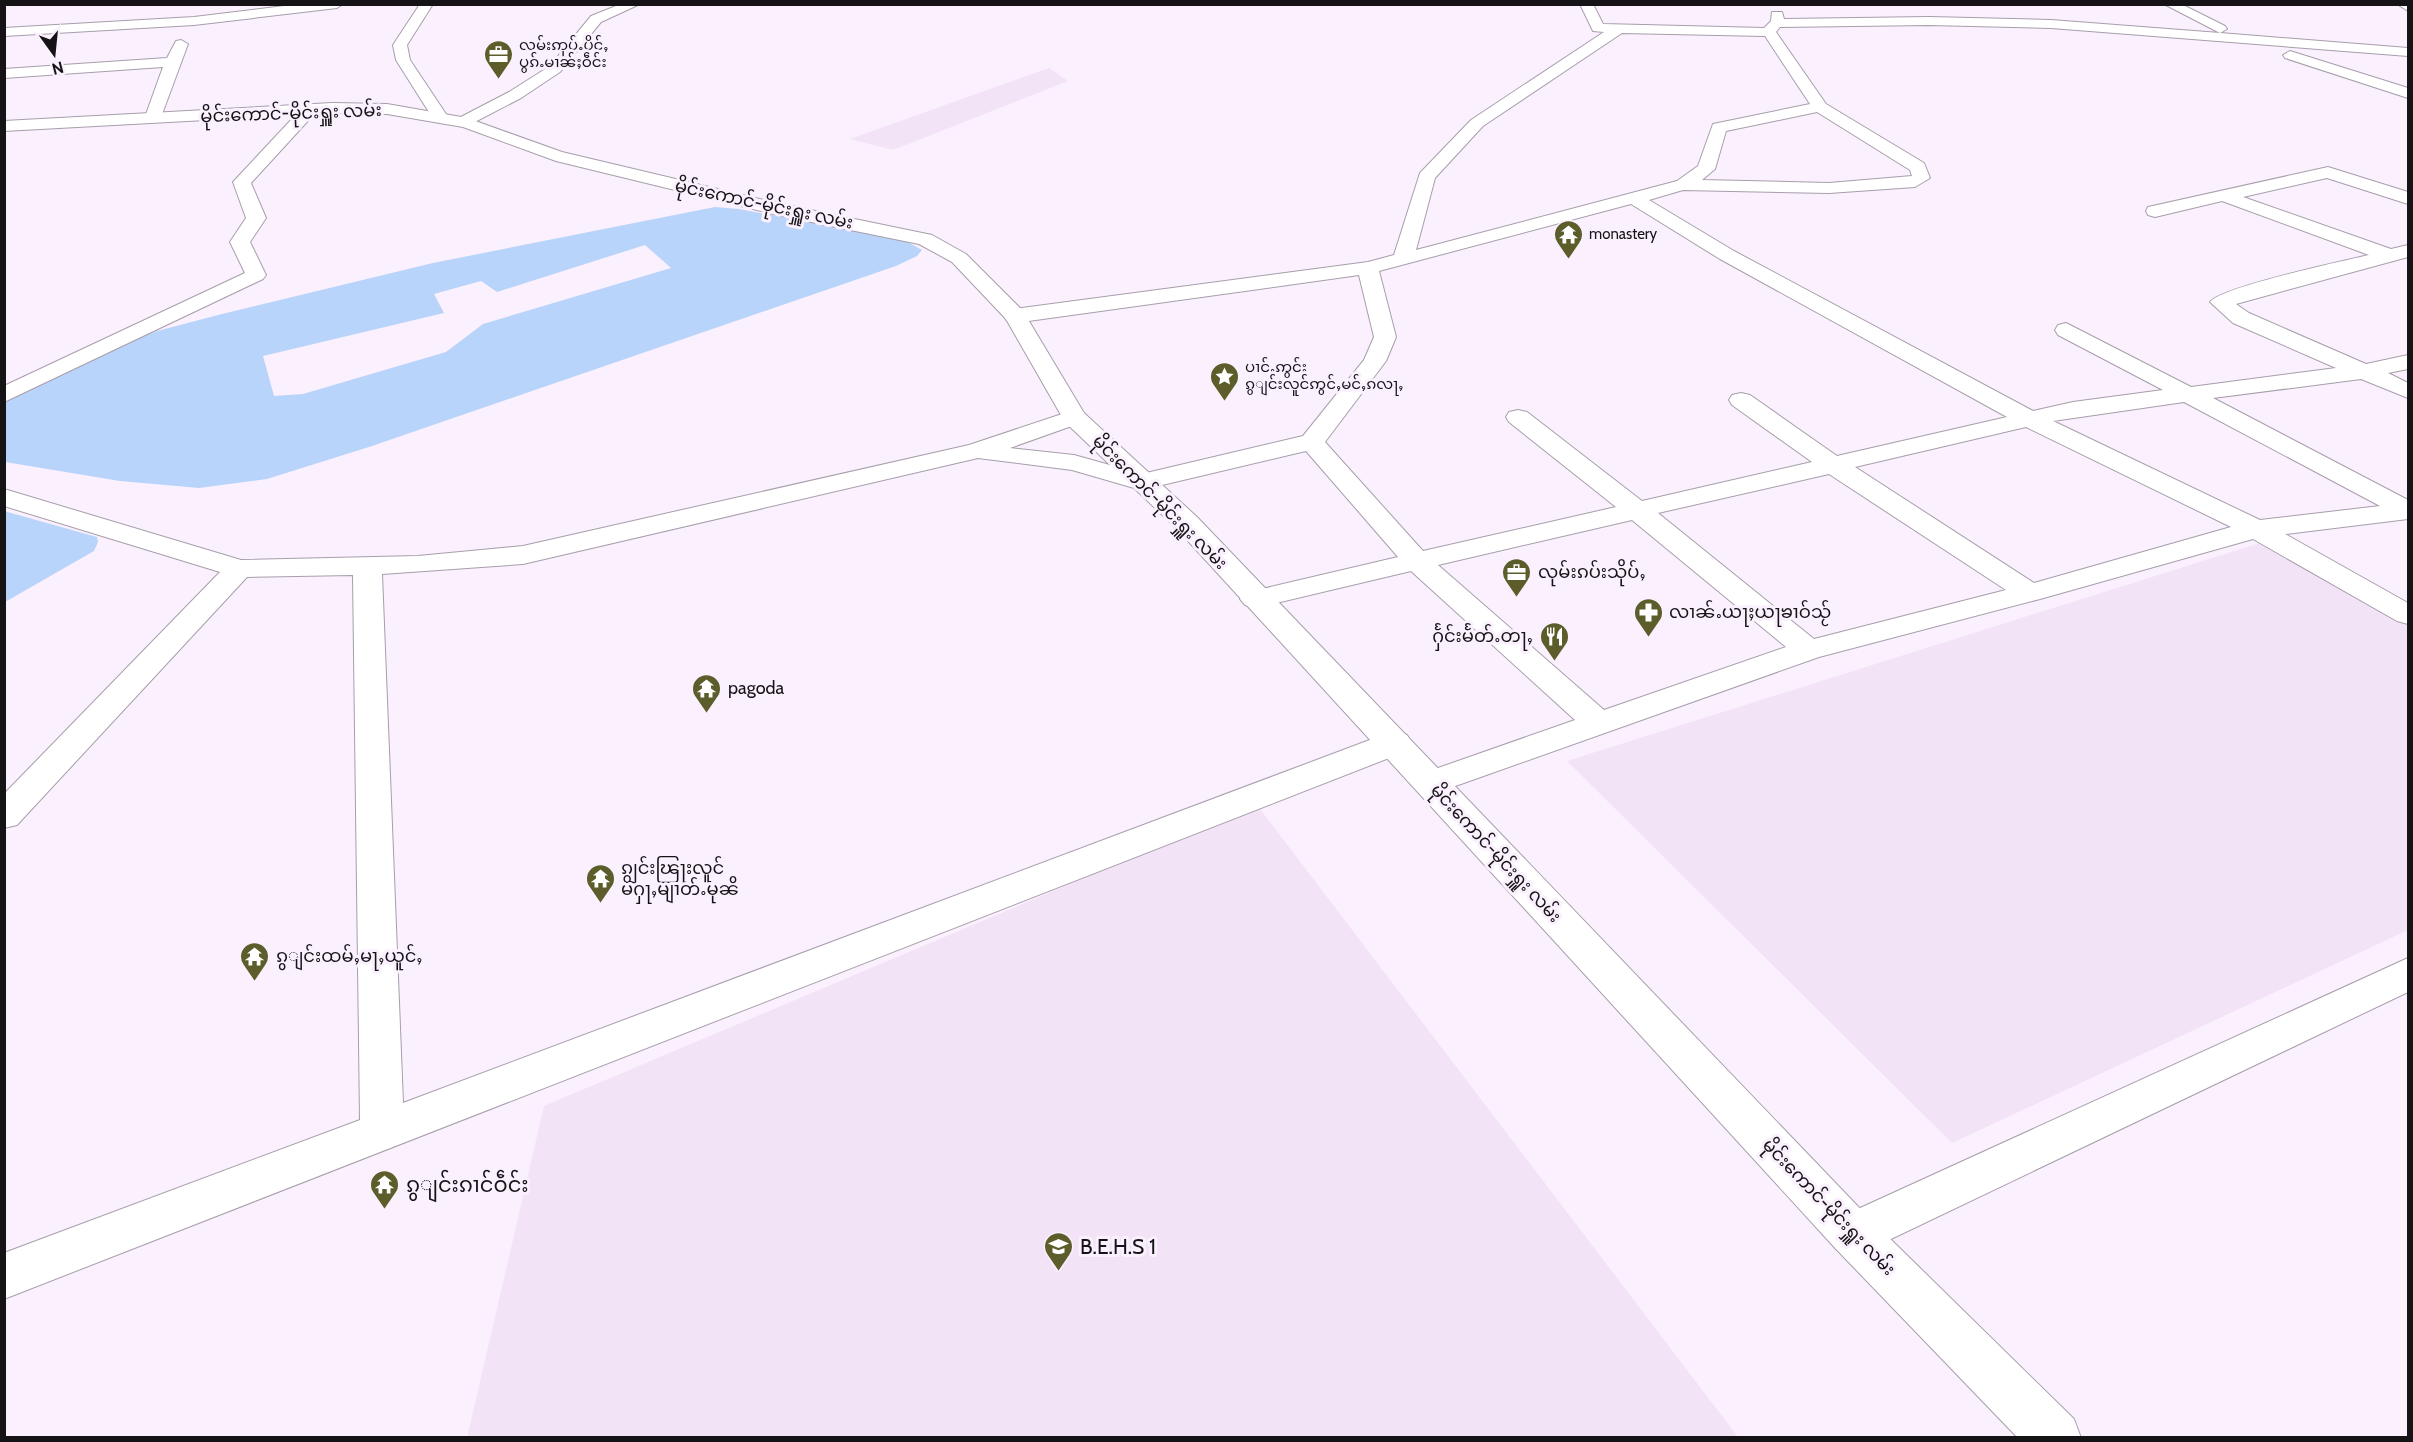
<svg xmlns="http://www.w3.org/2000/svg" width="2413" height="1442" viewBox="0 0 2413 1442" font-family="Cabin,'Noto Sans Myanmar',sans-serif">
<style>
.built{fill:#f2e3f6}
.water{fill:#b9d4fa;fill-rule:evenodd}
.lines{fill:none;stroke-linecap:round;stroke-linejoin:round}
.minor-casing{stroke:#a79eaa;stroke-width:2}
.secondary-casing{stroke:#a79eaa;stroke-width:2}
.minor{fill:#fff;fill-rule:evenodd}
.secondary{fill:#fff;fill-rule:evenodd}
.labels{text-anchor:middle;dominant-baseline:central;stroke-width:6;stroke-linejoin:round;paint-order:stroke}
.far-poi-label{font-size:15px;fill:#161317;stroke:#fbf0fe;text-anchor:start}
.street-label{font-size:18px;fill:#161317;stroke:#fbf0fe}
.poi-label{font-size:18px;fill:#161317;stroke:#fbf0fe;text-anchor:start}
.near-poi-label{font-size:21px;fill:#161317;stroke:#fbf0fe;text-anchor:start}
</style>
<rect width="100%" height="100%" fill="#fbf0fe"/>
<g class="built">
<polygon points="1049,68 1068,81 893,150 850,139"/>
<polygon points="2276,538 2408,617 2408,930 1952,1143 1567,761"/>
<polygon points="1257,805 1738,1437 467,1438 544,1106"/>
</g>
<g class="water">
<path d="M715,207l24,2 165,31 18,10 -5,6 -21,10 -524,180 -105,33 -68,9 -79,-7 -115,-19 -1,-64 106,-49 47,-18 65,-17 211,-51zM645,245l26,23 -188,56 -37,28 -143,42 -29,2 -11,-40 181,-43 -10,-19 47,-13 16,11z"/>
<polygon points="4,511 97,537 98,542 94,551 5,602"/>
</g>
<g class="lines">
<defs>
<g id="minor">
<polygon points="300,4 343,4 337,8 194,25 4,36 4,28 194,17"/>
<polygon points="420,4 433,4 407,45 410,60 448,117 440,122 434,120 396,60 393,45"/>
<polygon points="621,4 640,4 601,22 560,72 521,98 469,125 457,125 455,122 457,119 509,92 550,66 591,16"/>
<path d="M1580,4h13l10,20 161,4 7,-7 1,-9h10l2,7 145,-2 122,3 169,13 -56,-29h17l44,22 2,3 -7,4 188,15v8l-357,-28 -122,-3 -149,2 -4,5 50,72 98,59 6,15 -15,9 -86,6 -146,-3 -34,10 85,51 299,160 40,-9 90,-12 -105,-55 -3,-5 3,-5 8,-2 125,64 145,-19 -103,-45 -23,-21c11,-15 133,-41 159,-47l-147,-54 -67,16 -7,-2 -2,-4 2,-4 180,-40 80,25v12l-81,-26 -84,19 148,52 17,-4v12l-172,47 13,9 117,51 42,-9v14l-20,4 20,10v15l-47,-19 -148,19 195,102v19l-123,15 123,69v21l-11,-3 -144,-82 -213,60 -221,58 -389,138 -12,-4 -5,-8 5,-8 157,-55 -164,-149 -156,37 -10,-3 -5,-6 5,-6 153,-36 -92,-106 -165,39 -69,-20 -94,-12 -455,106 -141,10 21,529 980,-368 12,-3 12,3 5,8 -5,8 -1403,548v-46l356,-133 -7,-545 -106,2 -230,248 -13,3v-34l216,-222 -216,-66v-17l237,71 177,-4 105,-10 446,-101 105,-35 9,2 3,5 -3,5 -73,26 64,7 68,19 161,-38 61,-76 10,-23 -15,-62 -344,48 -8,-2 -3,-5 3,-5 8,-2 353,-47 26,-7 26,-82 51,-53 133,-88 -11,-1zM1622,33l143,3 45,68 -97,20 -15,42 -21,15 -261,69 19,-72 48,-52zM1817,112l93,58 2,6 -83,7 -127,-3 13,-11 11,-38zM1631,204l89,55 287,158 -170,39 -87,-61 -9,-2 -9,2 -3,5 3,5 80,57 -170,39 -115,-89 -9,-2 -9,2 -3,5 3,5 107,85 -193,44 -98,-109 61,-81 10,-24 -17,-66zM2184,402l196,104 -120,14 -207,-99zM2026,427l205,100 -197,56 -179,-116zM1829,474l177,116 -192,49 -156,-126zM1632,520l154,127 -182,63 -166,-145z"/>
<polygon points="2397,4 2408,4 2408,11"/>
<polygon points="181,40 188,44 161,117 153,122 145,117 163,67 4,78 4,69 167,58 176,41"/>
<polygon points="2290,51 2408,88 2408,98 2285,58 2283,55"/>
<polygon points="310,104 316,106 318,109 316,112 251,183 266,218 250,242 266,275 263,279 4,402 4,386 245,273 230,242 246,218 233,182 304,106"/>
<polygon points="2408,958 2408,992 1870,1249 1853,1256 1836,1249 1829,1234 1836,1219"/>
</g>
<polygon id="secondary" points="332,103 387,104 467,118 562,152 777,203 932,235 966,254 1023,311 1084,413 1197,517 1870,1219 2074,1419 2081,1438 2018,1438 1836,1249 1177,529 1065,422 1006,319 952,262 919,244 777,215 556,161 463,127 387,114 332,113 4,131 4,121"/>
</defs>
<use href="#minor" class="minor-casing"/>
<use href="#secondary" class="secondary-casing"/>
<use href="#minor" class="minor"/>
<use href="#secondary" class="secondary"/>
</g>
<defs>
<symbol id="office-pin" viewBox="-11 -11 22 30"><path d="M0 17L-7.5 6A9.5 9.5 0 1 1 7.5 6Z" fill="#5c5d2b" stroke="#fbf0fe"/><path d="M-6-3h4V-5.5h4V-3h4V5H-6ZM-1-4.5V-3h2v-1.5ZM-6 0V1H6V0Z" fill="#fff"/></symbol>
<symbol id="temple-pin" viewBox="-11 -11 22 30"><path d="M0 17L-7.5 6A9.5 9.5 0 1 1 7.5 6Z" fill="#5c5d2b" stroke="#fbf0fe"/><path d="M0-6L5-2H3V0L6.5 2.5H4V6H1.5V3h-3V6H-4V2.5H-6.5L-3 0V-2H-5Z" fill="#fff"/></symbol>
<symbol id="sight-pin" viewBox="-11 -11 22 30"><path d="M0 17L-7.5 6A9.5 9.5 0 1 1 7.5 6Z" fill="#5c5d2b" stroke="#fbf0fe"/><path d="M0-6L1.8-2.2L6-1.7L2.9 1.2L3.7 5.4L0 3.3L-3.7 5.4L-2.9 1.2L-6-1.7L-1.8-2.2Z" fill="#fff"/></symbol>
<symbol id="pharmacy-pin" viewBox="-11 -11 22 30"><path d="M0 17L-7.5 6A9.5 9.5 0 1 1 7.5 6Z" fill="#5c5d2b" stroke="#fbf0fe"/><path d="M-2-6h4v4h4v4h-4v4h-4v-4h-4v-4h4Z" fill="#fff"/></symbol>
<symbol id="restaurant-pin" viewBox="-11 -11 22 30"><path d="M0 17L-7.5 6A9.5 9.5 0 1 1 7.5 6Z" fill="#5c5d2b" stroke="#fbf0fe"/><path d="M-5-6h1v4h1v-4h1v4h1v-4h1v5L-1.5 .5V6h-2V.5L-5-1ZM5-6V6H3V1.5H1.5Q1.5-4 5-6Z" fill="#fff"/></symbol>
<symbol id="school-pin" viewBox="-11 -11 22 30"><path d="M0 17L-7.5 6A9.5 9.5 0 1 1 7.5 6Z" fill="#5c5d2b" stroke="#fbf0fe"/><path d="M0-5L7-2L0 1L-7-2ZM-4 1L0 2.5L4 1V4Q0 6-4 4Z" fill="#fff"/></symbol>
</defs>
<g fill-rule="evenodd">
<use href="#office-pin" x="482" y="38" width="33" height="45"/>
<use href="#temple-pin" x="1552" y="218" width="33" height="45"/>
<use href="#sight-pin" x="1208" y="360" width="33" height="45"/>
<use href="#office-pin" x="1500" y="556" width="33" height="45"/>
<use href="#pharmacy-pin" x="1632" y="596" width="33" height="45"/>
<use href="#restaurant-pin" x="1538" y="620" width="33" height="45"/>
<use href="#temple-pin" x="690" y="672" width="33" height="45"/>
<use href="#temple-pin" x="584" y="862" width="33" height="45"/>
<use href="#temple-pin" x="238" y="940" width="33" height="45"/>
<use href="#temple-pin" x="368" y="1168" width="33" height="45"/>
<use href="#school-pin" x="1042" y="1230" width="33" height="45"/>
</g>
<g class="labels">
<g class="far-poi-label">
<text x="519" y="45">လုမ်းဢုပ်ႉပိူင်ႇ<tspan x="519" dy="17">ပွၵ်ႉမၢၼ်ႈဝဵင်း</tspan></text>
<text x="1589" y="234">monastery</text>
<text x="1245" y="367">ပၢင်ႇဢွင်ႈ<tspan x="1245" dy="17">ၵွျင်းလူင်ဢွင်ႇမင်ႇၵလႃႇ</tspan></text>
</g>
<g class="street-label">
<text transform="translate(291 113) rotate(-2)">မိုင်းကောင်-မိုင်းရှူး လမ်း</text>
<text transform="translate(764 204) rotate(12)">မိုင်းကောင်-မိုင်းရှူး လမ်း</text>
<text transform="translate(1160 502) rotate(45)">မိုင်းကောင်-မိုင်းရှူး လမ်း</text>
<text transform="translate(1496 853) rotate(47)">မိုင်းကောင်-မိုင်းရှူး လမ်း</text>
<text transform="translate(1829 1207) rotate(46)">မိုင်းကောင်-မိုင်းရှူး လမ်း</text>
</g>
<g class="poi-label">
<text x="1538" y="572">လုမ်းၵပ်းသိုပ်ႇ</text>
<text x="1669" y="612">လၢၼ်ႉယႃႈယႃၶၢဝ်သႂ်</text>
<text x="1533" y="636" text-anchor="end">ႁႅင်းမႅတ်ႉတႃႇ</text>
<text x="728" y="688">pagoda</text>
<text x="621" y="868">ၵျွင်းၽြႃးလူင်<tspan x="621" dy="21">မႁႃႇမျၢတ်ႉမုၼိ</tspan></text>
<text x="276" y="956">ၵွျင်းထမ်ႇမႃႇယူင်ႇ</text>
</g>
<g class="near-poi-label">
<text x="406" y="1184">ၵွျင်းၵၢင်ဝဵင်း</text>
<text x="1080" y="1246">B.E.H.S 1</text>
</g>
</g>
<rect width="2413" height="1442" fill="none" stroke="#161317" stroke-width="12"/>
<g transform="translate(54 54) rotate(165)" stroke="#fbf0fe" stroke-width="4.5" paint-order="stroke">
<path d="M0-4.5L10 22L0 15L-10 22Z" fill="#161317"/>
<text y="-9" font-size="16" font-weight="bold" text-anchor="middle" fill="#161317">N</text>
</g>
</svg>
